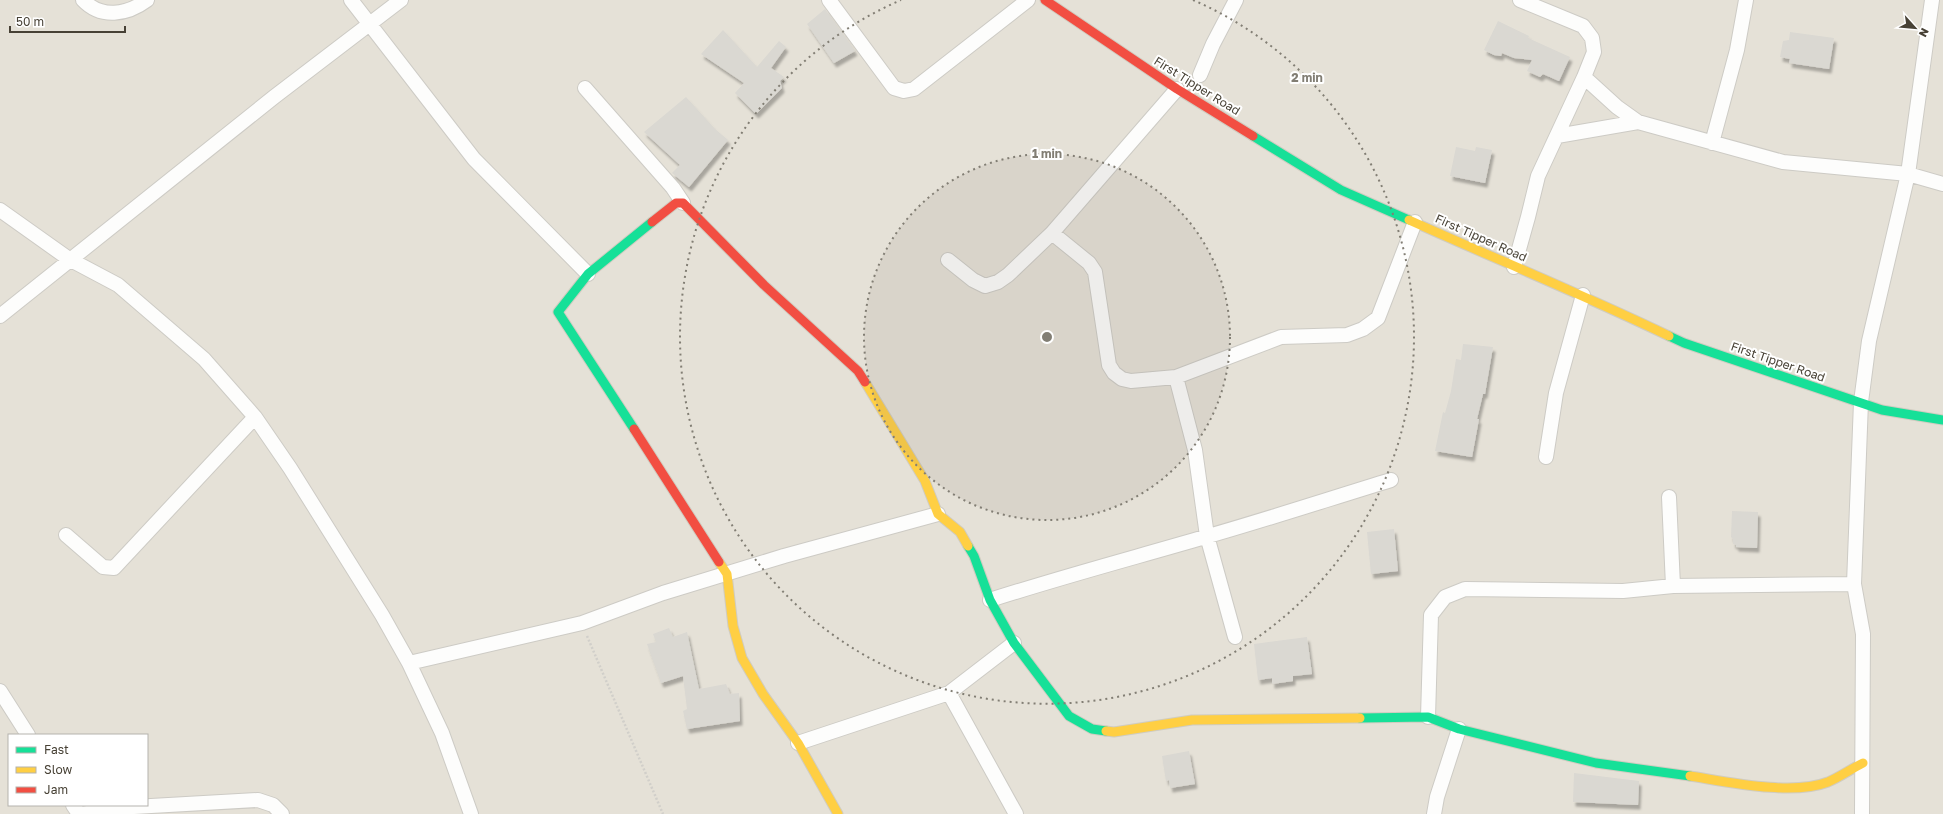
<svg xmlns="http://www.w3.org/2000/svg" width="1943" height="814" font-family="'Golos Text',sans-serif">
<defs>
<filter id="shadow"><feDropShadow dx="2.5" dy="4.5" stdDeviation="1" flood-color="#0004"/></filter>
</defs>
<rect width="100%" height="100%" fill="#f0efea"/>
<path fill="#e5e1d7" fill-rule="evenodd" d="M0,0H1943V814H0ZM9,735H147V805H9Z"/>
<path fill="#dad8d2" filter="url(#shadow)" d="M825,9L855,51L834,63L807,24Z
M1498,21L1529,36L1528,38L1570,57L1559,81L1543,74L1540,77L1527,71L1532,60L1514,58L1502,53L1501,56L1494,55L1484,50Z
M723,30L757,67L779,41L786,47L771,68L784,77L780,81L782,88L756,114L735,93L744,83L701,54Z
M1790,32L1834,38L1829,69L1789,63L1790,59L1780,57L1783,41L1789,40Z
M686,97L715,129L728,140L689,187L672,173L680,165L644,132Z
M1456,147L1475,151L1476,147L1492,150L1485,183L1450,176Z
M1463,344L1493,347L1485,394H1483L1477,419H1479L1472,457L1435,451L1443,412L1445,413L1451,391L1456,359L1461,360Z
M1732,511L1758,512L1757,548L1736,547V545L1733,544V539L1731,537Z
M1394,529L1398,571L1371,574L1367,532Z
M669,628L673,637L687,632L699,689L726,684L730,694L739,693L740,721L687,729L683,711L687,709L683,676L661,683L647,644L656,642L653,634Z
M1307,637L1312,674L1293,676V681L1272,684V678L1258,680L1254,644Z
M1189,751L1195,784L1170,788L1169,780L1166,781L1162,756Z
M1574,773L1639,781L1638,805L1573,802Z"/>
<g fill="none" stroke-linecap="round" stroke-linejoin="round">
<g stroke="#cdcbc5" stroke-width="16">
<path id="street" d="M83,0C101,19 127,15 147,0
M351,0L474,159L588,274
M829,0L894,88L904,91L914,89L1028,0
M1520,0L1583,26L1592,38L1594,52L1584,77L1617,107L1638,122L1783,162L1908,174L1943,184
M1200,75L1213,44L1236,0
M585,88L673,188L683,203
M1557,136L1638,122
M1712,143L1737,50L1746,0
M0,210L69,259L118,285L204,359L255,417L290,468L382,615L409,663L442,733L471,814
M1052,233L1089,263L1095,272L1109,365L1114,373L1122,379L1131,381L1176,377L1281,337L1347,335L1363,329L1378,318L1415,222
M948,260L973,280L985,286L998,282L1008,275L1052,233L1177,89
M1514,267L1528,217L1538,176L1584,77
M0,316L274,97L401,0
M1176,377L1195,450L1207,536L1235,637
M1546,457L1556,393L1583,295
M1669,497L1673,586
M66,535L103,567L114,568L255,417
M990,600C1061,577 1133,558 1205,537C1268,519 1329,499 1391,480
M409,663L582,623L663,593L784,556L938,514
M0,691L28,735
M949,693L1016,814
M1428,717L1431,615L1445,597L1465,589L1623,591L1673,586L1854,584
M798,743L949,693L1014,643
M73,805L79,814
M82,814L116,808L258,800L273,805L282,814
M1434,814L1437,797L1459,729
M1862,814L1863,634L1854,584L1861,402L1869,341L1908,174L1932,0"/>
</g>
<g stroke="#d0ccc0" stroke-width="11">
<path id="fast" d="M1253,136L1341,190L1409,220
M1669,336L1684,343L1882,410L1943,420
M634,429L558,312L588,274L652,222
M968,546L974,556L990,600L1014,643L1069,716L1092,729L1106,731
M1360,718L1428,717L1459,729L1596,763L1690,776"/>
</g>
<g stroke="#d0ccc0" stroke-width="11">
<path id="slow" d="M1409,220C1496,259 1584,295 1669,336
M865,382L925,481L938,514L960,532L968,546
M719,562L727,574L733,626L742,658L763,694L798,743L838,814
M1106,731L1114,732L1192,720L1360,718
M1690,776C1728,782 1792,796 1828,782C1840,777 1851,769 1863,763"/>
</g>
<g stroke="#d0ccc0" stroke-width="11">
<path id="jam" d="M1045,0L1177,89L1253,136
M652,222L676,203H683L764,285L858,371L865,382
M634,429L719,562"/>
</g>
<path stroke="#d1cfca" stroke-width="2.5" stroke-dasharray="2 2" stroke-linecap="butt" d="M587,636L663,814"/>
<use href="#street" stroke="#fdfdfc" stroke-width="14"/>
<use href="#fast" stroke="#16e098" stroke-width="9"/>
<use href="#slow" stroke="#ffcf43" stroke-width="9"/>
<use href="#jam" stroke="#f24e42" stroke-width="9"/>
</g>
<circle cx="1047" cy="337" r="183" fill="#827e74" fill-opacity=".12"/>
<g fill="none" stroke="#827e74" stroke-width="2" stroke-dasharray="2 4">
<circle cx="1047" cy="337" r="183"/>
<path d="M1193 0A367 367 0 1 1 901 0"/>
</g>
<g text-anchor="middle" stroke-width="4" stroke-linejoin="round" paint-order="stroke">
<g font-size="12" fill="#474135" stroke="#fff">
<text transform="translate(1197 86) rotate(32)" y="4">First Tipper Road</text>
<text transform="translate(1481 238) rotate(24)" y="4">First Tipper Road</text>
<text transform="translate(1778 362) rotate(19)" y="4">First Tipper Road</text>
</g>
</g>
<circle cx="1047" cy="337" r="6" fill="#827e74" stroke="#fff" stroke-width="2"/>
<g font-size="12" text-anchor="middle" font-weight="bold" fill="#827e74" stroke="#fff" stroke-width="4" stroke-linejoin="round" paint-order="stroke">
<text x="1307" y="82">2 min</text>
<text x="1047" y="158">1 min</text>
</g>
<rect x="8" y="734" width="140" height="72" fill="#ffffff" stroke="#b5b3ae"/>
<rect x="16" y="747" width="20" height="6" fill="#16e098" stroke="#b5b3ae"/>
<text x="44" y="754" font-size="12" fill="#474135">Fast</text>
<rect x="16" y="767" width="20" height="6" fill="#ffcf43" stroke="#b5b3ae"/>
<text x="44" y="774" font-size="12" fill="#474135">Slow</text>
<rect x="16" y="787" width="20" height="6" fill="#f24e42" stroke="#b5b3ae"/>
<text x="44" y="794" font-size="12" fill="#474135">Jam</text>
<g transform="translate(1915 28) rotate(117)" stroke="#ffffff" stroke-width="3" paint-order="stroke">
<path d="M0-3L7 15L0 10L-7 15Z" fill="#474135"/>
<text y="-6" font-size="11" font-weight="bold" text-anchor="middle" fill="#474135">N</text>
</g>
<path d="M10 26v6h115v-6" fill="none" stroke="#474135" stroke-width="2"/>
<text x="16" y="26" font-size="12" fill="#474135" stroke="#ffffff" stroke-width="3" paint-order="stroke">50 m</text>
</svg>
